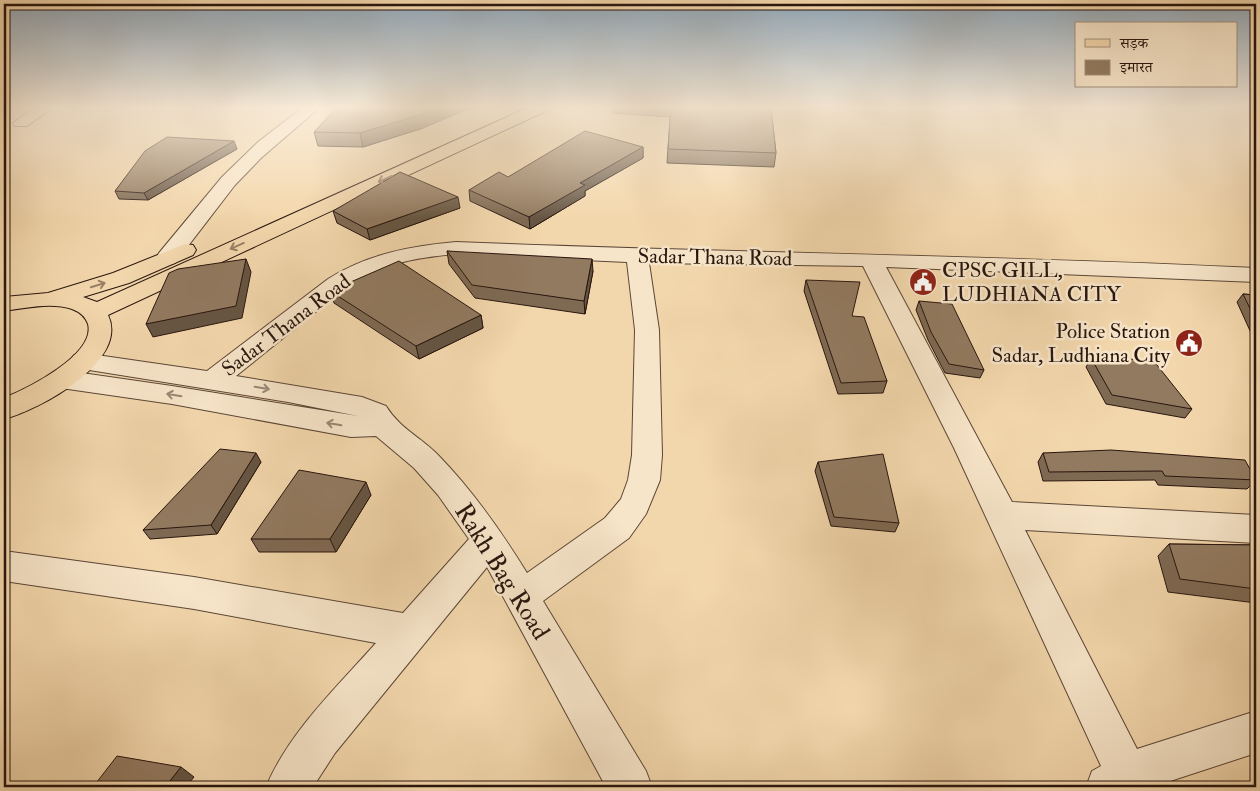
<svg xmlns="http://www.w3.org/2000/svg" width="1260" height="791" font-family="'IM FELL Double Pica','Noto Serif Devanagari',serif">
<rect width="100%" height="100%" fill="#f3d7ac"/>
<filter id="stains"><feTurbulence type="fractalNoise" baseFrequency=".004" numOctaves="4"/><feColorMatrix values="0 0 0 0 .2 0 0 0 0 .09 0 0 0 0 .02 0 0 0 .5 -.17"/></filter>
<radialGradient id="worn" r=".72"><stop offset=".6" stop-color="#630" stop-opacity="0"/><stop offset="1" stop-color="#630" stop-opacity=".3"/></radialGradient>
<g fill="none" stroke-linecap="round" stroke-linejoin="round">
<g stroke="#5b4636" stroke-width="2">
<path id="minor" d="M34,108H52L27,126H15L13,123Z
M302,108H319L261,158L235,185L175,263L167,265L159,263L156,258L159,253L222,177L258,142Z
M456,242C723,253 990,255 1256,268V282L886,267L1012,502L1256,515V543L1025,530L1137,749L1256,711V753L1152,787H1086L1092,771L1101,766L954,448L863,266L649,263L659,330L662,455L660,480L646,514L629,538L543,601L646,771L652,787H606L487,567L335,753L313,787H266C289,732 337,687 376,643L194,609L4,581V551L194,577L403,613L469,539L438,495L414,468L376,436L351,437L172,404L61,388L52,385L48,379L52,373L61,370L172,386L358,416L288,402L83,369L74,367L70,361L74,355L83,353L207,371L328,279C368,254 410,246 456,242ZM456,254L627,262L635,330L632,455L628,480L621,499L605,518L527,573C501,531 473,491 439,456C421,437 400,429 386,406L362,397L236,376L344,289C382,264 411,258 456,254Z"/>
</g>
<g stroke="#28150e" stroke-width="2">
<path id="major" d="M527,108H548L546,111L108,315C130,361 39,410 4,419V398C26,389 96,355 88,324C85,316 80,312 72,309C51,302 25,308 4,311V297L48,293L113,273L185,244L193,245L196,250L193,255L129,283L83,297L97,302Z"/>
</g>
<use href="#minor" fill="#f7e5c9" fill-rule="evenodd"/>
<use href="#major" fill="#f3d7ac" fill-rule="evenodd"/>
</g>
<path fill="#7e6953" stroke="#28150e" d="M613,108H771L776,153L774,167L667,163L670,117L613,113Z
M423,128L363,147L318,146L314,132Z
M643,147V158L585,191V196L530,229L470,201L469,190Z
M237,149L148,200L119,199L115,191Z
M460,208L370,240L337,223L333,211Z
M447,251L593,271L585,314L475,298L449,264Z
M806,280L852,316L887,381L883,393L838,394L804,291Z
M330,291L481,315L483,328L419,359L334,303Z
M1243,294L1256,295V344L1237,302Z
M919,301L984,370L980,378L945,373L928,340L916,310Z
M1091,358L1192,409L1185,418L1106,404L1086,367Z
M1043,453L1256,480L1247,489L1158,485L1155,480L1043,481L1038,462Z
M261,462L217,534L150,539L143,530Z
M818,462L899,523L895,532L831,526L815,471Z
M371,495L336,552H259L251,539Z
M1169,544L1256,545V603L1168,592L1158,556Z"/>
<path fill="#665543" stroke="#28150e" d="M436,108H470L423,128L363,147L360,133Z
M234,141L237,149L148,200L144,193Z
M643,147V158L585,191V196L530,229L529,217L580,183Z
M458,197L460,208L370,240L367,229Z
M246,259L251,272L242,318L153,337L146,324Z
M592,259L593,271L585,314L584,301Z
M481,315L483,328L419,359L416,346Z
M256,453L261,462L217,534L211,525Z
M366,482L371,495L336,552L330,539Z
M181,767L194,777L186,787H165Z"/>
<path fill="#927a60" stroke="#28150e" d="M336,108H436L420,115L360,133L314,132Z
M671,108H771L776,153L668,149Z
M585,131L643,147L580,183L585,185L529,217L469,190L499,172L508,177Z
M167,137L234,141L144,193L115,191L145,151Z
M400,172L458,197L367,229L333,211Z
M447,251L592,259L584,301L472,285Z
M246,259L236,306L146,324L169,273L178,269Z
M399,261L481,315L416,346L330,291Z
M806,280L860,282L852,316L864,317L887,381L841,383Z
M1243,294L1256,295V321Z
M919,301L952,304L984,370L949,364L931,332Z
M1091,358L1153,360L1192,409L1112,395Z
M220,449L256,453L211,525L143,530Z
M1111,450L1245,460L1256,480L1165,476L1162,471L1049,472L1043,453Z
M883,454L899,523L834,517L818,462Z
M299,470L366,482L330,539H251Z
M1169,544L1256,545V589L1180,579Z
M117,756L181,767L165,787H93Z"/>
<defs><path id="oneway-shaft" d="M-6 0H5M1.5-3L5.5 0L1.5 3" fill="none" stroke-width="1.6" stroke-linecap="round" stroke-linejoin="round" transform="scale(1.25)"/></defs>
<g stroke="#988065">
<use href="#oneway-shaft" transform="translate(385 179) rotate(156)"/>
<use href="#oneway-shaft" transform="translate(237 246) rotate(156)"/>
<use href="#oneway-shaft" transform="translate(98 285) rotate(-17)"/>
</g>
<g stroke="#9a8775">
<use href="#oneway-shaft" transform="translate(262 388) rotate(10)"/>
<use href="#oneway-shaft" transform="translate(174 395) rotate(-171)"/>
<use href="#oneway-shaft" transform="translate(334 424) rotate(-170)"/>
</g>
<linearGradient id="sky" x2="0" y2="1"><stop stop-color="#91a8ba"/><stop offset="0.49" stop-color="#faedda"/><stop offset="1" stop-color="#faedda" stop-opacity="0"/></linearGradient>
<rect width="1260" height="219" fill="url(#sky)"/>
<defs>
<g id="civic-disc" transform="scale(1.4375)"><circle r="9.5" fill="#8f2418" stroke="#f7e5c9"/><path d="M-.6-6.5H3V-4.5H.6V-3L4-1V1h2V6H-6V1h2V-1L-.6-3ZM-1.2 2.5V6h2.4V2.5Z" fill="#fff"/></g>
</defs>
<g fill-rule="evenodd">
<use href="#civic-disc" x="923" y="282"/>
<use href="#civic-disc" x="1189" y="343"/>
</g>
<g text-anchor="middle" stroke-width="5" stroke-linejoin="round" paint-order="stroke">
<g font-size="21" fill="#28150e" stroke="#f7e5c9">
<text transform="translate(715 257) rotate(1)" y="7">Sadar Thana Road</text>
<text transform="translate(286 325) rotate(-37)" y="7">Sadar Thana Road</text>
</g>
<g font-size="21" fill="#28150e" stroke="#f7e5c9" text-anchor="start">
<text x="942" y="277">CPSC GILL,<tspan x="942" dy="24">LUDHIANA CITY</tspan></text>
<text x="1170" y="338" text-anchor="end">Police Station<tspan x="1170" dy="24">Sadar, Ludhiana City</tspan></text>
</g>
<g font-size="25" fill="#28150e" stroke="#f7e5c9">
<text transform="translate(503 571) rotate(58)" y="9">Rakh Bag Road</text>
</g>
</g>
<rect width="1260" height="791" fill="none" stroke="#f3d7ac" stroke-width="20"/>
<rect x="5" y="5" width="1250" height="781" fill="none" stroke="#28150e" stroke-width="2.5"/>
<rect x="10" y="10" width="1240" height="771" fill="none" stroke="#28150e"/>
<rect x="1075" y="22" width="162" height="65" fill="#f7e5c9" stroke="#a4927e"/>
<rect x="1085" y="39" width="25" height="8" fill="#f3d7ac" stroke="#a4927e"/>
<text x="1120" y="48" font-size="15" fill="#28150e">सड़क</text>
<rect x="1085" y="60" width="25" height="15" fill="#927a60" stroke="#a4927e"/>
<text x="1120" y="72" font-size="15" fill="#28150e">इमारत</text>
<rect width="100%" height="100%" filter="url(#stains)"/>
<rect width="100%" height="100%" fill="url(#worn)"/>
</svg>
